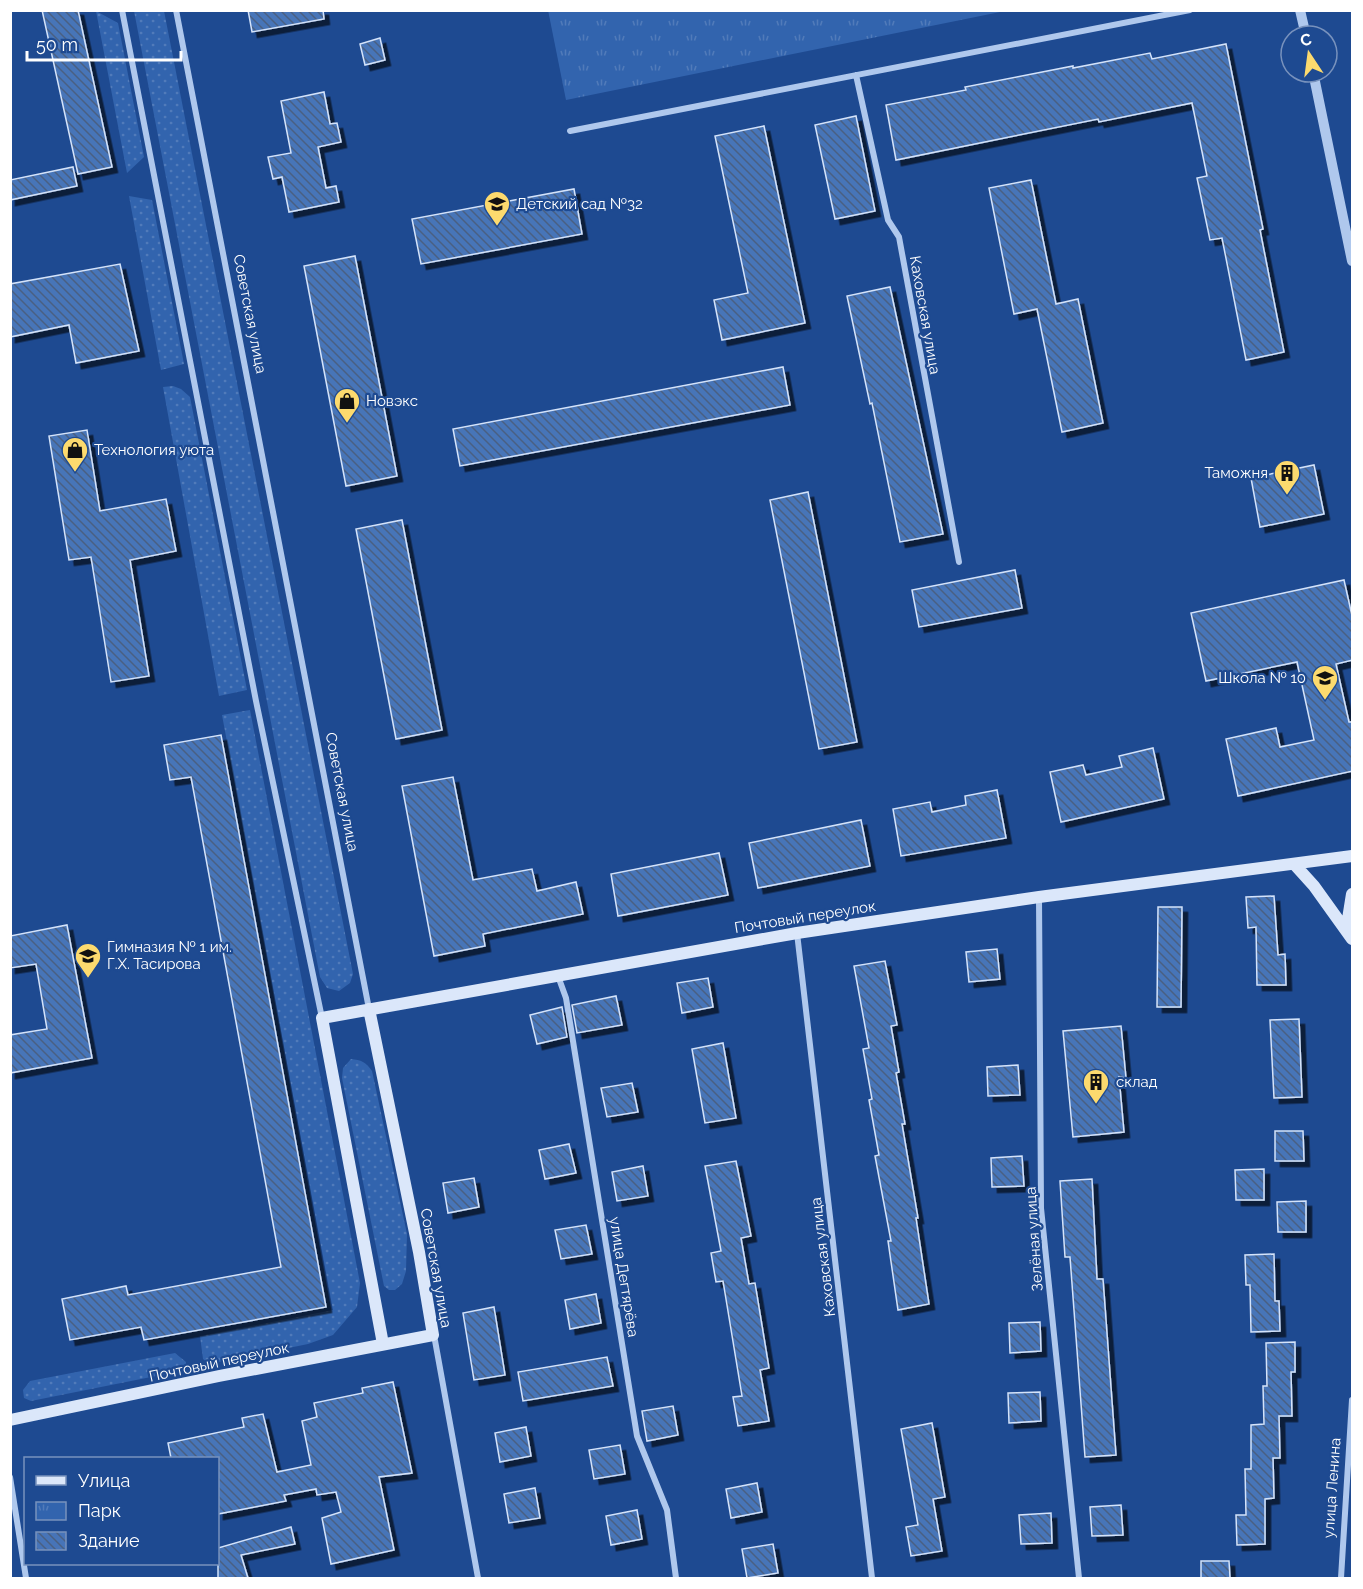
<svg xmlns="http://www.w3.org/2000/svg" width="1363" height="1589" font-family="Raleway,sans-serif">
<defs>
<pattern id="grass-dots" width="8" height="8" patternUnits="userSpaceOnUse" patternTransform="scale(1.5)"><rect width="8" height="8" fill="#3264ae"/><path d="M2 2h.1M6 6h.1" fill="none" stroke="#517bba" stroke-width="1.8" stroke-linecap="round"/></pattern>
<pattern id="park-tufts" width="24" height="20" patternUnits="userSpaceOnUse" patternTransform="scale(1.5)"><rect width="24" height="20" fill="#3264ae"/><path d="M3 7l-1-3M5 7V3M7 7l1-3M15 17l-1-3M17 17v-4M19 17l1-3" fill="none" stroke="#517bba"/></pattern>
<pattern id="building-back-hatch" width="6" height="6" patternUnits="userSpaceOnUse" patternTransform="scale(1.5)"><rect width="6" height="6" fill="#4774b8"/><path d="M-1 5l2 2M0 0l6 6M5-1l2 2" fill="none" stroke="#4a6082"/></pattern>
<filter id="shadow"><feDropShadow dx="5.5" dy="5.5" stdDeviation="0" flood-color="#0009"/></filter>
</defs>
<rect width="100%" height="100%" fill="#1e4a91"/>
<path fill="url(#grass-dots)" d="M96,11L118,23L144,157L127,173Z
M134,11H164L353,974L350,983L339,991L327,988L320,977Z
M129,196L152,200L184,364L161,370Z
M173,386L181,389L190,397L247,690L219,696L163,387Z
M250,710L360,1283L357,1307L333,1335L308,1344L209,1364L203,1359L200,1336L333,1310L222,715Z
M351,1059C361,1060 366,1062 372,1071L407,1234L406,1271L402,1284L395,1290H389L384,1286L342,1078L343,1068Z
M175,1353L186,1362V1370L31,1401L24,1398L23,1390L30,1381Z"/>
<path fill="url(#park-tufts)" d="M548,10H1005V11L566,100Z"/>
<path fill="url(#building-back-hatch)" stroke="#d4e3fa" stroke-width="1.5" filter="url(#shadow)" d="M42,10H78L112,167L78,174Z
M248,10H323L324,19L252,32Z
M380,38L385,60L365,65L360,44Z
M1226,44L1263,229L1260,230L1284,352L1246,360L1222,238L1210,240L1197,178L1207,176L1192,103L1099,122L1098,119L896,160L886,105L966,90L965,87L1073,66V68L1150,53L1152,59Z
M324,92L330,124L337,123L341,142L318,147L326,188L336,186L339,202L289,212L282,177L273,179L268,157L291,153L281,101Z
M856,116L875,211L835,219L815,125Z
M764,126L805,323L722,340L714,300L748,293L715,136Z
M73,167L77,186L10,200V180Z
M1031,180L1056,304L1078,299L1103,423L1062,432L1037,309L1014,314L989,188Z
M574,189L582,234L421,264L412,219Z
M355,256L397,476L346,486L304,266Z
M120,264L139,351L76,363L69,325L10,337V284Z
M890,287L943,534L900,542L872,403L870,404L847,296Z
M783,367L790,405L460,466L453,429Z
M87,430L100,511L166,499L176,551L130,560L149,676L111,682L91,557L69,560L49,436Z
M1314,465L1324,514L1260,527L1251,478Z
M808,492L857,742L819,749L770,500Z
M402,520L442,730L396,739L356,529Z
M1015,570L1022,608L919,627L912,590Z
M1344,580L1353,620V660L1336,664L1349,722H1353V771L1238,796L1226,739L1276,728L1280,747L1314,740L1297,662L1206,681L1191,613Z
M221,735L326,1307L144,1340L141,1327L70,1340L62,1299L126,1286L128,1295L281,1267L191,777L170,780L164,745Z
M1153,748L1164,799L1061,822L1050,772L1083,765L1086,775L1122,767L1119,756Z
M453,777L473,880L532,869L537,891L576,882L583,914L483,934L485,946L434,956L402,786Z
M997,790L1006,838L901,856L893,809L930,802L932,812L966,805L965,796Z
M861,820L870,866L758,888L749,843Z
M719,853L728,895L618,916L611,874Z
M1274,896L1278,955L1285,954L1286,985H1257L1256,927L1248,928L1246,897Z
M1158,907H1182L1181,1007H1157Z
M67,925L92,1058L10,1073V1035L47,1029L36,964L10,968V936Z
M997,949L1000,979L969,982L966,952Z
M885,961L897,1025L891,1026L899,1072L896,1073L905,1124H902L918,1218H916L929,1304L898,1310L888,1241H891L875,1156L879,1155L869,1100L872,1099L863,1049L869,1048L854,966Z
M708,978L713,1007L682,1013L677,983Z
M616,996L622,1025L577,1033L572,1005Z
M562,1007L567,1037L537,1044L530,1015Z
M1299,1019L1302,1097L1274,1098L1270,1020Z
M1121,1026L1126,1078L1119,1077L1124,1132L1073,1137L1063,1031Z
M723,1043L736,1118L705,1123L692,1049Z
M1018,1065L1020,1095L988,1096L987,1067Z
M632,1083L638,1112L607,1117L601,1088Z
M1275,1131H1303L1304,1161H1275Z
M569,1144L576,1173L545,1179L539,1150Z
M1022,1156L1024,1186L992,1187L991,1158Z
M736,1161L751,1236L741,1238L749,1284L755,1283L769,1368L760,1370L769,1421L738,1426L733,1397L742,1396L723,1281L716,1282L711,1253L721,1251L705,1166Z
M643,1166L648,1196L617,1201L612,1172Z
M1264,1169V1200H1236L1235,1170Z
M474,1178L479,1207L448,1213L443,1183Z
M1092,1179L1097,1279H1103L1116,1455L1085,1457L1070,1257H1065L1060,1181Z
M1306,1201V1232H1278L1277,1202Z
M586,1225L592,1254L561,1259L555,1230Z
M1274,1254L1275,1301H1279L1280,1331L1251,1332L1250,1285H1246L1245,1255Z
M596,1294L601,1323L570,1329L565,1300Z
M494,1307L505,1375L474,1380L463,1313Z
M1040,1322L1041,1351L1010,1353L1009,1323Z
M1295,1342V1372H1291L1292,1416H1279L1280,1458H1273L1274,1498L1265,1499V1544L1237,1545L1236,1515H1246L1245,1469H1251V1425L1264,1424L1263,1386H1267L1266,1343Z
M607,1357L613,1386L523,1401L518,1372Z
M393,1382L412,1473L379,1477L394,1550L331,1564L322,1518L341,1512L336,1492L317,1495L316,1489L284,1495L286,1501L218,1514V1458H171L168,1443L244,1427L242,1418L263,1414L277,1472L311,1465L302,1421L317,1417L314,1403L363,1393L362,1388Z
M1040,1392L1041,1421L1009,1423L1008,1393Z
M673,1406L678,1435L647,1441L642,1411Z
M932,1423L945,1497L933,1499L942,1551L911,1556L906,1527L918,1525L901,1429Z
M526,1427L531,1456L500,1462L495,1433Z
M620,1445L625,1474L594,1479L589,1450Z
M757,1483L762,1512L731,1518L726,1489Z
M535,1488L540,1518L509,1523L504,1494Z
M1121,1505L1123,1535L1092,1536L1090,1507Z
M637,1510L642,1539L611,1545L606,1516Z
M1051,1513L1052,1543L1021,1544L1019,1515Z
M291,1527L295,1544L241,1555L248,1578H218V1548Z
M773,1544L778,1573L747,1578L742,1549Z
M1201,1561H1229L1230,1578H1201Z"/>
<g fill="none" stroke-linecap="round" stroke-linejoin="round">
<path stroke="#afc8ed" stroke-width="6" d="M122,10L256,701L322,1018
M176,10L369,1009
M856,75L888,220L899,237L959,562
M570,131L1190,10
M1039,897L1041,1208L1079,1578
M797,933L872,1578
M558,976L566,998L637,1436L667,1510L676,1578
M434,1335L478,1578
M10,1477L26,1578
M1341,1578L1352,1400"/>
<path stroke="#afc8ed" stroke-width="10" d="M1300,10L1306,36
M1313,72L1352,261"/>
<path stroke="#dbe7fa" stroke-width="12" d="M1295,865L1314,886L1352,939
M1351,934L1348,919L1352,894
M383,1344L322,1018L797,933L1039,897L1352,856
M10,1420L219,1376L433,1335L419,1252L369,1009"/>
</g>
<defs>
<g id="school-pin" transform="scale(1.35)"><path d="M0 17L-7.5 6A9.5 9.5 0 1 1 7.5 6Z" fill="#fcda6e" stroke="#1e4a91"/><path d="M0-5L7-2L0 1L-7-2ZM-4 1L0 2.5L4 1V4Q0 6-4 4Z" fill="#111"/></g>
<g id="shop-pin" transform="scale(1.35)"><path d="M0 17L-7.5 6A9.5 9.5 0 1 1 7.5 6Z" fill="#fcda6e" stroke="#1e4a91"/><path d="M-5-2.5h2.3a2.7 3.5 0 0 1 5.4 0H5L5.5 6h-11ZM-1.5-2.5h3a1.5 2.3 0 0 0-3 0Z" fill="#111"/></g>
<g id="building-pin" transform="scale(1.35)"><path d="M0 17L-7.5 6A9.5 9.5 0 1 1 7.5 6Z" fill="#fcda6e" stroke="#1e4a91"/><path d="M-4-6H4V6H1V3H-1V6H-4ZM-2.5-4.3h1.7v1.8h-1.7ZM.8-4.3h1.7v1.8H.8ZM-2.5-1h1.7V.8h-1.7ZM.8-1h1.7V.8H.8Z" fill="#111"/></g>
</defs>
<g fill-rule="evenodd">
<use href="#school-pin" x="497" y="204"/>
<use href="#shop-pin" x="347" y="401"/>
<use href="#shop-pin" x="75" y="450"/>
<use href="#building-pin" x="1287" y="473"/>
<use href="#school-pin" x="1325" y="678"/>
<use href="#school-pin" x="88" y="956"/>
<use href="#building-pin" x="1096" y="1082"/>
</g>
<g text-anchor="middle" stroke-width="4.5" stroke-linejoin="round" paint-order="stroke">
<g font-size="15" fill="#fff" stroke="#1e4a91" text-anchor="start">
<text x="516" y="209">Детский сад №32</text>
<text x="366" y="406">Новэкс</text>
<text x="94" y="455">Технология уюта</text>
<text x="1268" y="478" text-anchor="end">Таможня</text>
<text x="1306" y="683" text-anchor="end">Школа № 10</text>
<text x="107" y="952">Гимназия № 1 им.<tspan x="107" dy="17">Г.Х. Тасирова</tspan></text>
<text x="1116" y="1087">склад</text>
</g>
<g font-size="15" fill="#fff" stroke="#1e4a91">
<text transform="translate(250 314) rotate(79)" y="5">Советская улица</text>
<text transform="translate(925 315) rotate(80)" y="5">Каховская улица</text>
<text transform="translate(342 792) rotate(79)" y="5">Советская улица</text>
<text transform="translate(805 917) rotate(-9)" y="5">Почтовый переулок</text>
<text transform="translate(1034 1239) rotate(-94)" y="5">Зелёная улица</text>
<text transform="translate(823 1257) rotate(-97)" y="5">Каховская улица</text>
<text transform="translate(436 1268) rotate(80)" y="5">Советская улица</text>
<text transform="translate(624 1277) rotate(81)" y="5">улица Дегтярёва</text>
<text transform="translate(219 1362) rotate(-12)" y="5">Почтовый переулок</text>
<text transform="translate(1332 1488) rotate(-86)" y="5">улица Ленина</text>
</g>
</g>
<rect width="1363" height="1589" fill="none" stroke="#ffffff" stroke-width="24"/>
<rect x="24" y="1457" width="195" height="108" fill="#1e4a91" stroke="#7892bd" stroke-width="1.5"/>
<rect x="36" y="1476" width="30" height="9" fill="#dbe7fa" stroke="#7892bd" stroke-width="1.5"/>
<text x="78" y="1487" font-size="18" fill="#ffffff">Улица</text>
<rect x="36" y="1502" width="30" height="18" fill="url(#park-tufts)" stroke="#7892bd" stroke-width="1.5"/>
<text x="78" y="1517" font-size="18" fill="#ffffff">Парк</text>
<rect x="36" y="1532" width="30" height="18" fill="url(#building-back-hatch)" stroke="#7892bd" stroke-width="1.5"/>
<text x="78" y="1547" font-size="18" fill="#ffffff">Здание</text>
<g transform="translate(1309 54) rotate(347)"><circle r="28" fill="#1e4a91" stroke="#7892bd" stroke-width="1.5"/>
<path d="M0-4.5L10 22L0 15L-10 22Z" fill="#fcda6e"/>
<text y="-9" font-size="16" font-weight="bold" text-anchor="middle" fill="#ffffff">С</text>
</g>
<path d="M27 51v9h154v-9" fill="none" stroke="#ffffff" stroke-width="3"/>
<text x="36" y="51" font-size="18" fill="#ffffff" stroke="#1e4a91" stroke-width="4.5" paint-order="stroke">50 m</text>
</svg>
